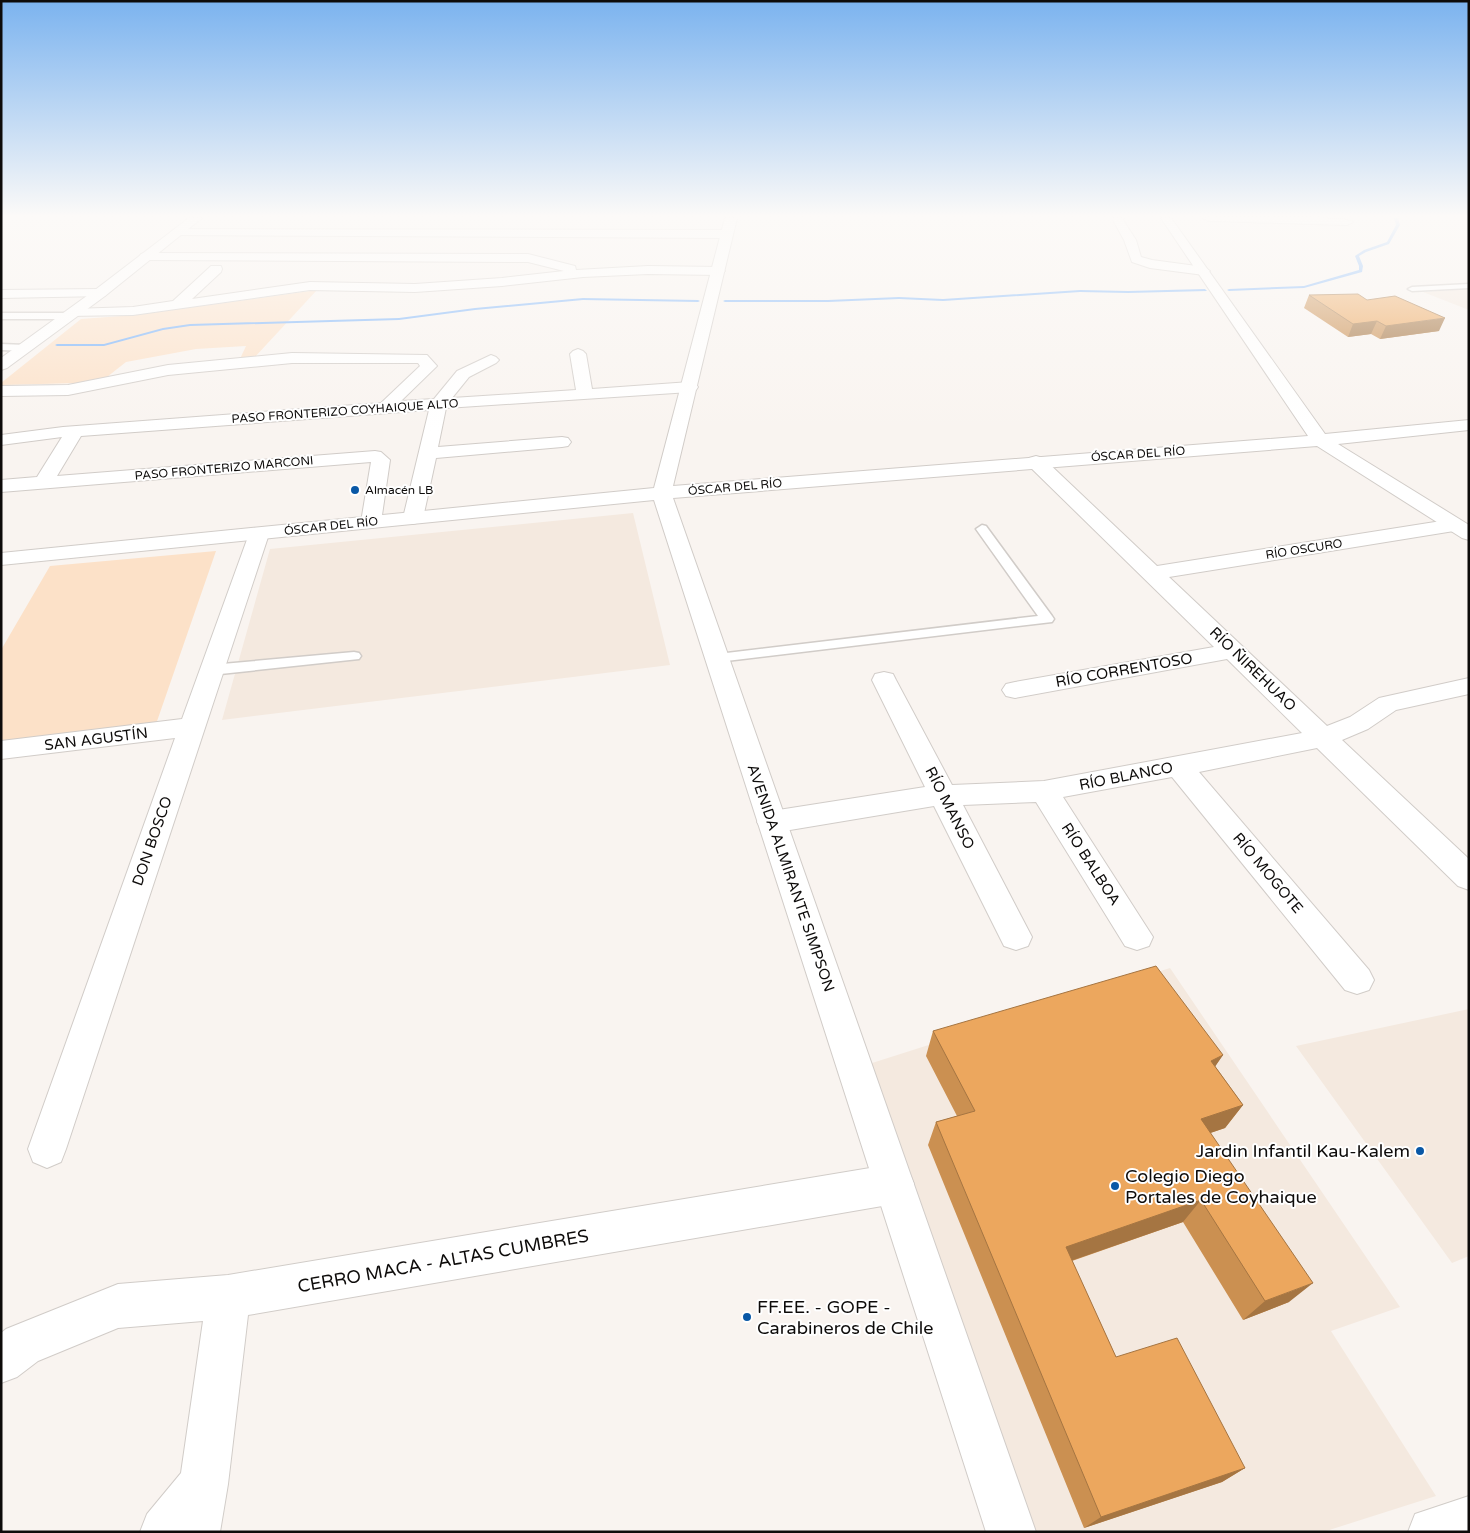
<svg xmlns="http://www.w3.org/2000/svg" width="1470" height="1533" font-family="'Varela Round',sans-serif">
<rect width="100%" height="100%" fill="#f9f4f0"/>
<path fill="#f4e9df" d="M1469,289V310L1423,292Z
M633,513L670,665L222,720L270,549Z
M1170,968L1400,1307L1331,1331L1436,1496L1323,1532H1034L869,1064Z
M1469,1009V1256L1452,1263L1296,1046Z"/>
<path fill="#fce1c8" d="M317,290L253,359L239,361L246,346L196,349L126,362L107,377L79,383L1,385V383L81,319L135,315Z
M216,551L155,727L1,741V650L50,566Z"/>
<g fill="none" stroke-linecap="round" stroke-linejoin="round">
<path fill="#78b2fa" fill-rule="evenodd" d="M1394,218H1398L1400,225L1389,244L1366,252L1359,256L1363,266L1362,272L1304,288L1229,291L1227,290L1229,289L1304,286L1359,270V266L1355,256L1364,250L1387,242L1396,225Z
M1205,289L1207,291L1128,293L1080,292L943,301L899,299L828,302H725L723,301L725,300H828L899,297L943,299L1080,290L1128,291Z
M583,298L698,300L700,301L698,302L583,300L475,310L399,320L190,326L163,330L104,346H57L55,345L57,344H104L163,328L190,324L399,318L475,308Z"/>
<g stroke="#d1ccc8" stroke-width="3">
<path id="lane" d="M1469,284V288L1412,291L1408,289L1412,287Z
M1,313H68L72,316L68,319H1Z
M1,344L26,345L30,348L26,351L1,350Z
M982,525L986,526L1052,616L1054,619L1052,622L718,662L713,661L711,658L713,655L718,654L1038,616L976,529Z
M354,652L359,653L361,656L359,659L211,675L206,673L204,670L206,667L211,665Z"/>
</g>
<g stroke="#d1ccc8" stroke-width="2">
<path id="street" d="M1112,218H1124L1123,220L1136,240L1141,257L1152,260L1204,267L1210,271L1204,275L1150,268L1132,262L1124,240Z
M1203,218C1221,217 1346,215 1353,222L1347,225L1209,221Z
M176,229L726,230L732,234L726,238L172,235L170,233L172,231Z
M145,253L528,254L575,266L576,270L648,266L719,267L725,271L719,275L648,274L583,277L502,286L415,292L310,290L133,315L67,316L65,313L72,309L133,307L173,301L211,266H221L222,269L221,272L192,299L310,282L415,284L502,278L564,271L528,262L141,260L139,257L141,254Z
M100,289L107,293L105,296L1,298V290Z
M578,349L583,351L586,354L592,389L690,382L696,384L698,387L696,390L690,392L446,408L438,447L562,437L568,438L571,442L568,446L562,447L436,458L423,518L420,522L413,524L406,522L403,518L429,410L81,436L57,476L375,451L381,452L390,460L381,522L378,526L371,528L364,526L361,522L371,462L1,492V480L37,477L62,437L1,445V435L63,427L381,403L420,366L418,363H292L168,375L68,395L1,396V386L68,385L168,365L292,353L427,355L437,366L401,401L434,399L457,371L491,355L496,357L499,360L496,363L469,377L452,398L576,390L570,354L573,351Z
M1036,456L1043,458L1157,566L1454,519L1461,521L1464,525L1461,529L1454,531L1169,577L1327,726L1350,717L1379,698L1469,678V694L1396,710L1368,729L1342,740L1469,859V890L1458,886L1317,748L1199,772L1369,970L1374,980L1369,990L1357,994L1345,990L1172,777L1063,797L1153,937L1149,946L1137,950L1125,946L1036,802L963,805L1032,937L1028,946L1016,950L1004,946L934,806L772,833L762,830L757,822L762,814L772,811L925,787L872,680L875,674L884,672L893,674L896,680L952,785L1044,781L1302,733L1227,659L1015,698L1006,696L1002,690L1006,684L1015,682L1214,647L1029,466L1027,462L1029,458Z
M259,528L266,530L269,534L66,1149L61,1162L47,1168L33,1162L28,1149L175,738L1,759V741L182,719L249,534L252,530Z
M894,1164L908,1170L914,1184L908,1198L894,1204L248,1315L228,1484L220,1532H140L147,1514L181,1473L203,1321L118,1328L38,1361L17,1377L1,1383V1333L6,1329L118,1284L228,1275Z
M1469,1496V1532H1408L1415,1514Z"/>
</g>
<g stroke="#d1ccc8" stroke-width="2">
<path id="secondary" d="M189,218H202L105,296L7,368L1,370V358L95,290Z
M725,218H737L673,486L1308,436L1161,218H1171L1325,434L1469,420V430L1338,444L1469,525V540L1462,538L1317,446L673,498L1036,1532H986L654,500L1,565V553L654,488Z"/>
</g>
<use href="#lane" fill="#fff" fill-rule="evenodd"/>
<use href="#street" fill="#fff" fill-rule="evenodd"/>
<use href="#secondary" fill="#fff" fill-rule="evenodd"/>
</g>
<path fill="#cb9051" d="M1309,295L1367,300L1439,331L1380,339L1371,334L1348,337L1304,308Z
M933,1031L1223,1055L1215,1066L1243,1105L1225,1128L1210,1133L1289,1302L1243,1320L1183,1222L1072,1261L1116,1357L1245,1468L1222,1482L1084,1528L928,1145L936,1122L957,1116L926,1056Z"/>
<path fill="#a57542" d="M1445,318L1439,331L1380,339L1386,326Z
M1377,321L1371,334L1348,337L1353,324Z
M1223,1055L1206,1080L1211,1061Z
M1243,1105L1225,1128L1184,1142L1201,1119Z
M1201,1200L1183,1222L1053,1267L1066,1247Z
M1313,1283L1289,1302L1243,1320L1265,1301Z
M1245,1468L1222,1482L1084,1528L1101,1517Z"/>
<path fill="#eca75e" stroke="#a57542" d="M1358,294L1367,300L1395,296L1445,318L1386,326L1377,321L1353,324L1309,295Z
M1156,966L1223,1055L1211,1061L1243,1105L1201,1119L1313,1283L1265,1301L1201,1200L1066,1247L1116,1357L1177,1338L1245,1468L1101,1517L936,1122L975,1111L933,1031Z"/>
<linearGradient id="sky" x2="0" y2="1"><stop stop-color="#7bb3ef"/><stop offset="0.5" stop-color="#fcfaf8"/><stop offset="1" stop-color="#fcfaf8" stop-opacity="0"/></linearGradient>
<rect width="1470" height="432" fill="url(#sky)"/>
<g fill="#0958a6" stroke="#fff" stroke-width="2">
<circle cx="355" cy="490" r="5"/>
<circle cx="1420" cy="1151" r="5"/>
<circle cx="1115" cy="1186" r="5"/>
<circle cx="747" cy="1317" r="5"/>
</g>
<g text-anchor="middle" stroke-width="4" stroke-linejoin="round" paint-order="stroke">
<g font-size="12" fill="#0d0b0a" stroke="#fff">
<text transform="translate(345 411) rotate(-4)" y="4">PASO FRONTERIZO COYHAIQUE ALTO</text>
<text transform="translate(1138 454) rotate(-4)" y="4">ÓSCAR DEL RÍO</text>
<text transform="translate(224 468) rotate(-5)" y="4">PASO FRONTERIZO MARCONI</text>
<text transform="translate(735 487) rotate(-5)" y="4">ÓSCAR DEL RÍO</text>
<text transform="translate(331 526) rotate(-6)" y="4">ÓSCAR DEL RÍO</text>
<text transform="translate(1304 549) rotate(-9)" y="4">RÍO OSCURO</text>
</g>
<g font-size="12" fill="#0d0b0a" stroke="#fff" text-anchor="start">
<text x="365" y="494">Almacén LB</text>
</g>
<g font-size="15" fill="#0d0b0a" stroke="#fff">
<text transform="translate(1253 669) rotate(44)" y="5">RÍO ÑIREHUAO</text>
<text transform="translate(1124 670) rotate(-10)" y="5">RÍO CORRENTOSO</text>
<text transform="translate(96 739) rotate(-7)" y="5">SAN AGUSTÍN</text>
<text transform="translate(1126 776) rotate(-11)" y="5">RÍO BLANCO</text>
<text transform="translate(950 808) rotate(63)" y="5">RÍO MANSO</text>
<text transform="translate(152 841) rotate(-71)" y="5">DON BOSCO</text>
<text transform="translate(1091 864) rotate(57)" y="5">RÍO BALBOA</text>
<text transform="translate(1268 873) rotate(50)" y="5">RÍO MOGOTE</text>
<text transform="translate(791 878) rotate(71)" y="5">AVENIDA ALMIRANTE SIMPSON</text>
</g>
<g font-size="18" fill="#0d0b0a" stroke="#fff" text-anchor="start">
<text x="1410" y="1157" text-anchor="end">Jardin Infantil Kau-Kalem</text>
<text x="1125" y="1182">Colegio Diego<tspan x="1125" dy="21">Portales de Coyhaique</tspan></text>
<text x="757" y="1313">FF.EE. - GOPE -<tspan x="757" dy="21">Carabineros de Chile</tspan></text>
</g>
<g font-size="18" fill="#0d0b0a" stroke="#fff">
<text transform="translate(443 1261) rotate(-10)" y="6">CERRO MACA - ALTAS CUMBRES</text>
</g>
</g>
<rect width="1470" height="1533" fill="none" stroke="#0d0b0a" stroke-width="5"/>
</svg>
